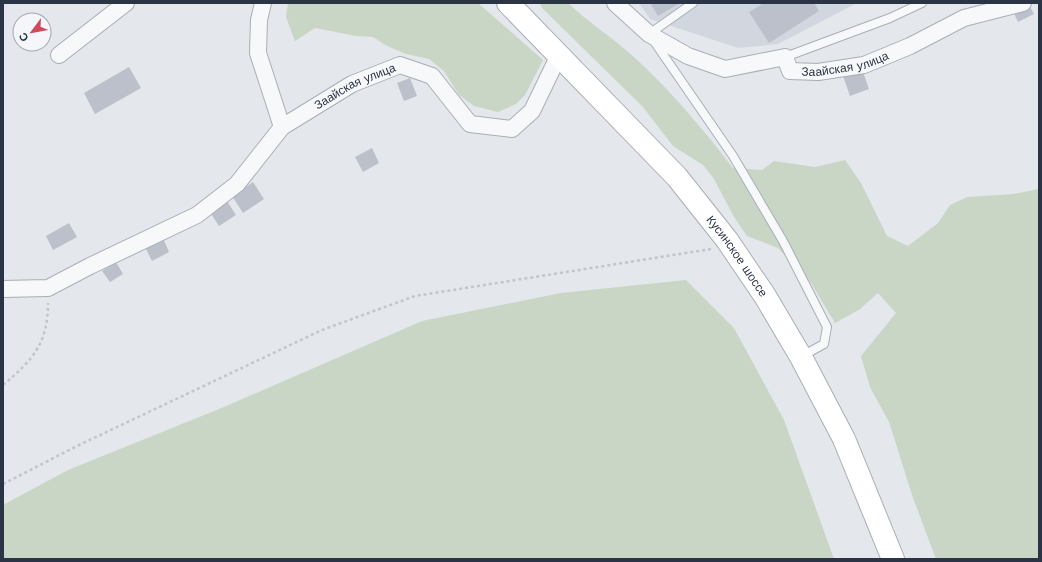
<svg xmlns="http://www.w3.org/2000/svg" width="1042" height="562" font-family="'Work Sans',sans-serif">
<rect width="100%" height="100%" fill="#e4e7ec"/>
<path fill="#d2d6de" d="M639,3H857L778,44L738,48L650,19Z"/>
<path fill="#c9d6c5" d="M288,3H478L543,60L525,95L516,104L498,112L474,106L459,95L444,71L429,59L406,54L387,46L373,37L356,36L315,28L295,41L286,17Z
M540,3H568C589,23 613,38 634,57C670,90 703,129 733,168L762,170L774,161L815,167L845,160L861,183L887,236L908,246L938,223L950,205L967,197L1013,194L1039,189V557L1037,559H936L913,498L889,422L870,387L861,356L896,313L878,293L860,309L835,323L811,283L778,248L747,236L734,217L714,179L703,165L673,146L643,107L542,8Z
M686,280L734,328L784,420L834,559H3V505L68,470L224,407L422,321L561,293Z"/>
<path fill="#bbc0ca" d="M650,3H680L658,16Z
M764,3H814L819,11L769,43L749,12Z
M1028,3L1034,14L1018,22L1013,11Z
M129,67L141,88L95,114L84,93Z
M862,69L869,89L850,96L843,76Z
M410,78L417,96L404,101L397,83Z
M372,148L379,163L363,172L355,157Z
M253,182L264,199L243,213L232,196Z
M227,201L236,215L219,226L210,212Z
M69,223L77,237L53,250L46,236Z
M162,236L169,252L152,261L144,245Z
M116,262L123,274L110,282L102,271Z"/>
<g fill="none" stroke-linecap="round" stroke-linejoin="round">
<g stroke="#a9aeb7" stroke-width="10">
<path id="lane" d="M693,3L649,34L733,156L783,241L827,327L824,344L802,356
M785,57L890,18L922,3"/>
</g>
<g stroke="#a9aeb7" stroke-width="18">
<g id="street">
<path d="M263,3L259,20L258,53L282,127"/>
<path id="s1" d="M615,3L649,34L688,56L725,69L785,57L790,71L818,72L864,65L910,46L964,18L1023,3"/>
<path d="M59,55L126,3"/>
<path id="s2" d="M3,289L48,288L90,266L197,215L237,184L282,127L352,84L400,65L432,76L470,124L512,129L532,111L559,55"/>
</g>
</g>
<g stroke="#a9aeb7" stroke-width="24">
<g id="secondary">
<path id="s3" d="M508,3L677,177L727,240L765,296L801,357L844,439L893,559"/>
</g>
</g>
<path stroke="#c2c5cb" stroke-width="2.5" stroke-dasharray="3 3" stroke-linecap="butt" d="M3,385C33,360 48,343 48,303
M3,484L79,445L322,330L415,296L711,249"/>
<use href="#lane" stroke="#f7f8fa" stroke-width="8"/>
<use href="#street" stroke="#f7f8fa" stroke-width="16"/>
<use href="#secondary" stroke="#fff" stroke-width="22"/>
</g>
<g text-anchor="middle" stroke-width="4" stroke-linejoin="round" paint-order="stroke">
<g font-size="12" fill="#2b3445" stroke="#f4f6f9">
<text dy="4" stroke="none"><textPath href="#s1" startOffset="262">Заайская улица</textPath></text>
<text dy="4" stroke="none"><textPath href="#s2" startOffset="418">Заайская улица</textPath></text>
<text dy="4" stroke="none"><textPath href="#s3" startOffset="342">Кусинское шоссе</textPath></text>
</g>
</g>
<rect width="1042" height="562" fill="none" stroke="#2b3445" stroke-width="8"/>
<g transform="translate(32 32) rotate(238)"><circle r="19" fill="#f4f6f9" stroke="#a4a8b1"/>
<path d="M0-3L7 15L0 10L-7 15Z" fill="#d1495b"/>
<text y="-6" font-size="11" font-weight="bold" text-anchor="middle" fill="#2b3445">С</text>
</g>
</svg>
